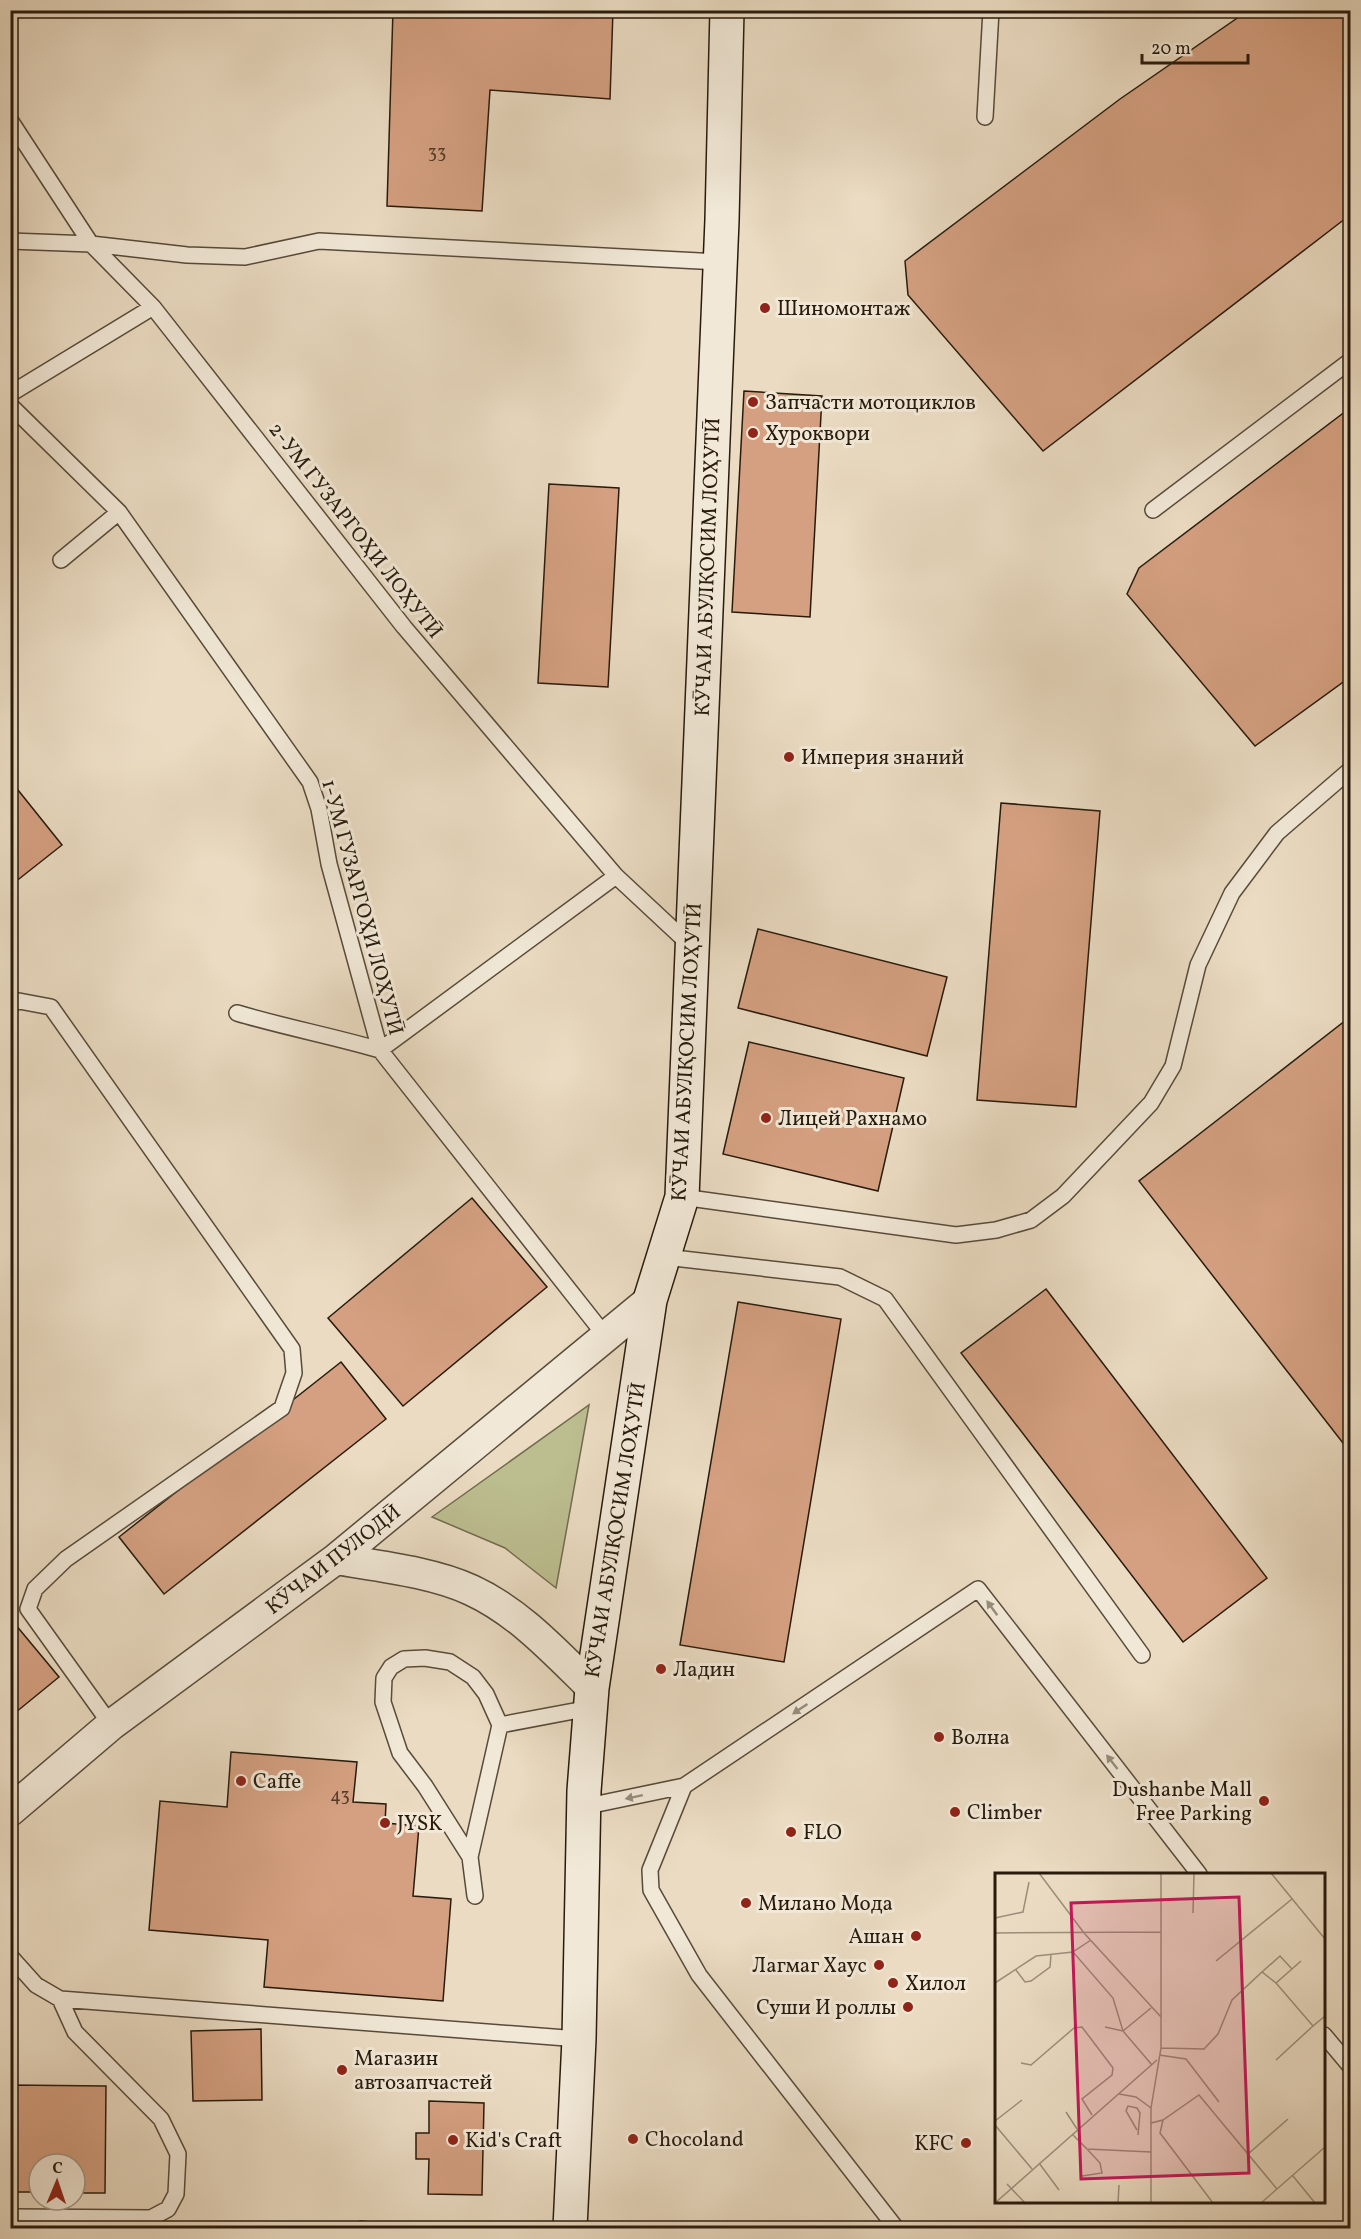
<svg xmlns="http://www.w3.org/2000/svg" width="1361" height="2239" font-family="Vollkorn,serif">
<rect width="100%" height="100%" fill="#eadbc2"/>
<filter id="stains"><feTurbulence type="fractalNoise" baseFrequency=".00333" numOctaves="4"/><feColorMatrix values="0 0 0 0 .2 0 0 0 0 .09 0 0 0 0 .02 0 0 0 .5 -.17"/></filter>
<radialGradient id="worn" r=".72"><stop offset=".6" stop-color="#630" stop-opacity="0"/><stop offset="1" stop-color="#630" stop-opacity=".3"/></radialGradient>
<path fill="#bcbe90" stroke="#726c4e" stroke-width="1.5" d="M589,1405L556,1588L505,1548L432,1517Z"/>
<path fill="#d4a081" stroke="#281b0d" stroke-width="1.5" d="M393,10H613L610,99L490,90L482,211L387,206Z
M1249,10H1350V215L1043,451L908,295L905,261L1120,99Z
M744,391L822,396L810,617L732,612Z
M1350,408V677L1255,746L1127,594L1139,568Z
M549,484L619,488L608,687L538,683Z
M10,780L62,845L10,886Z
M1001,803L1100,811L1076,1107L977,1100Z
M758,929L947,977L927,1056L738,1008Z
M1350,1017V1452L1139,1181Z
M749,1042L904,1078L878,1191L723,1154Z
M472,1198L547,1287L403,1406L328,1318Z
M1046,1289L1267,1578L1183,1642L961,1353Z
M738,1302L841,1319L784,1662L680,1645Z
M341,1362L386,1419L164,1594L119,1537Z
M10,1618L59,1677L10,1717Z
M231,1752L357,1762L353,1802L386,1804L385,1823L419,1826L413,1896L451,1899L443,2001L264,1987L268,1940L149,1930L160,1801L227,1807Z
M261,2029L262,2100L193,2101L191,2031Z
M10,2085L106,2086L105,2193H75V2164H39V2192H10Z
M429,2101L484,2103L482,2195L428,2194L429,2159H416V2133H429Z
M360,2221L444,2228H359Z"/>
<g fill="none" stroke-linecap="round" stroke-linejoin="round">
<g stroke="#584b3a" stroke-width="18">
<path id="lane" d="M985,117L991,10
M10,120L91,244L153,307L404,627L616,876L690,945
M10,241L91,244L187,255L245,257L319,241L719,262
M10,394L153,307
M10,405L119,512L310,782L319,809L329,864L380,1050L607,1338
M1153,510L1350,361
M61,560L119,512
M10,1004L19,1001L51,1007L292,1349L294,1373L282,1408L66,1559L35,1589L28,1609L111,1725
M237,1013C284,1027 332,1036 380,1050L616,876
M682,1197L956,1235L996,1230L1031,1220L1063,1196L1151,1103L1173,1066L1198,965L1232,893L1277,833L1350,770
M665,1257L840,1277L885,1299L1142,1655
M500,1725L590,1708
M684,1786L650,1870L651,1890L699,1975L896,2228
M583,1807L684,1786L978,1589L1199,1874
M470,1857L425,1786L400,1753L383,1702L384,1678L391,1667L404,1659L425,1658L450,1662L473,1677L486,1694L500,1725L470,1857L475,1896
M10,1956L36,1985L60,1999L579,2039
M1324,2035L1350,2066
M14,2217L151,2218L168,2209L176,2194L178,2154L161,2119L75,2032L60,1999"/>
</g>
<g stroke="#584b3a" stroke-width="33">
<path id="street" d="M336,1559C377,1566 433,1572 471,1590C519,1612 555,1652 592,1688
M10,1811L111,1725L336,1559L650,1300"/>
</g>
<g stroke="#281b0d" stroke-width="36">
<path id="secondary" d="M570,2228L579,2039L584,1791L592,1688L650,1300L682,1197L722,220L727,10"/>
</g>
<use href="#lane" stroke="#f1e8d7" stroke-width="15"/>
<use href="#street" stroke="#f1e8d7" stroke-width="30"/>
<use href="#secondary" stroke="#f1e8d7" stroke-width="33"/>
</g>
<defs><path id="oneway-solid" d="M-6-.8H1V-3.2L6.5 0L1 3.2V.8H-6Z" transform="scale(1.5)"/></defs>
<g fill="#978c7c">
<use href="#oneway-solid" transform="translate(992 1608) rotate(-126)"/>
<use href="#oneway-solid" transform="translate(800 1709) rotate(146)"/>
<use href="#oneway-solid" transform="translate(1112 1762) rotate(-128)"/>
<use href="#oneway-solid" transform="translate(634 1797) rotate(168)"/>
</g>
<g fill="#8f2418" stroke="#f1e8d7" stroke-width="2">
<circle cx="765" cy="308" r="6"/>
<circle cx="753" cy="402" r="6"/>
<circle cx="753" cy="433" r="6"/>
<circle cx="789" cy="757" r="6"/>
<circle cx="766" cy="1118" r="6"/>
<circle cx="661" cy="1669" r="6"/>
<circle cx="939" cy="1737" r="6"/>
<circle cx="241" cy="1781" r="6"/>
<circle cx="1264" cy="1801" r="6"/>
<circle cx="955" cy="1812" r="6"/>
<circle cx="385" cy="1823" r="6"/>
<circle cx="791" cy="1832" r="6"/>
<circle cx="746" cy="1903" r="6"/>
<circle cx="916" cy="1936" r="6"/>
<circle cx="879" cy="1965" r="6"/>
<circle cx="893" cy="1983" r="6"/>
<circle cx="908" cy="2007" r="6"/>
<circle cx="342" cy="2070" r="6"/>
<circle cx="633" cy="2139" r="6"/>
<circle cx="453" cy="2140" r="6"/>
<circle cx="966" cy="2143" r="6"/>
</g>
<g text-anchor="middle" stroke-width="6" stroke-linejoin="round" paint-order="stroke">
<g font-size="18" fill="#533c2a">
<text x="437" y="158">33</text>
<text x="340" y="1801">43</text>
</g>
<g font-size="21" fill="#281b0d" stroke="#f1e8d7" text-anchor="start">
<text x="777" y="315">Шиномонтаж</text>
<text x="765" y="409">Запчасти мотоциклов</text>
<text x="765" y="440">Хуроквори</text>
<text x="801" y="764">Империя знаний</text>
<text x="778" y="1125">Лицей Рахнамо</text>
<text x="673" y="1676">Ладин</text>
<text x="951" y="1744">Волна</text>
<text x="253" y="1788">Caffe</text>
<text x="1252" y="1796" text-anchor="end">Dushanbe Mall<tspan x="1252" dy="24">Free Parking</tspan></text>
<text x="967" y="1819">Climber</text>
<text x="397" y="1830">JYSK</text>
<text x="803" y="1839">FLO</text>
<text x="758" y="1910">Милано Мода</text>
<text x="904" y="1943" text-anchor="end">Ашан</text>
<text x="867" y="1972" text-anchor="end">Лагмаг Хаус</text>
<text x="905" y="1990">Хилол</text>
<text x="896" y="2014" text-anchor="end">Суши И роллы</text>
<text x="354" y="2065">Магазин<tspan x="354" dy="24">автозапчастей</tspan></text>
<text x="645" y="2146">Chocoland</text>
<text x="465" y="2147">Kid's Craft</text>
<text x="954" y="2150" text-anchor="end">KFC</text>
</g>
<g font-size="21" fill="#281b0d" stroke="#f1e8d7">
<text transform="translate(356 530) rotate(52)" y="7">2-УМ ГУЗАРГОҲИ ЛОҲУТӢ</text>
<text transform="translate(707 567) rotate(-88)" y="7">КӮЧАИ АБУЛҚОСИМ ЛОҲУТӢ</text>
<text transform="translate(363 907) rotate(75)" y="7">1-УМ ГУЗАРГОҲИ ЛОҲУТӢ</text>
<text transform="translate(686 1052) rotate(-87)" y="7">КӮЧАИ АБУЛҚОСИМ ЛОҲУТӢ</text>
<text transform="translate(615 1530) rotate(-81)" y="7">КӮЧАИ АБУЛҚОСИМ ЛОҲУТӢ</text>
<text transform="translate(333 1559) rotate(-38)" y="7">КӮЧАИ ПУЛОДӢ</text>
</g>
</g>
<g transform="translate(995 1873)">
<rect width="330" height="330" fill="#eadbc2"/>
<path fill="none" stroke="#9c8e7a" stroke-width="1.5" d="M44,0L89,60L166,144M276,0L330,66M198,40L199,0M0,45L28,39L34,9M0,60L166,59M96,67L78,79L118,125L128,158L157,192M221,88L297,26M21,97L30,109L36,108L55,94L56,82M267,99L285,83L297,96M0,110L41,83L78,79M281,110L318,153L330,143M110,154L128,158L156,135M166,175L209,176L223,161L237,127L267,99L281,110L306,88M164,182L191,186L224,229M281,187L318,153M26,190L36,192L79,155L87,154L118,195L117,202L87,226L97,242M124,221L141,224L156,235M71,239L82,256M168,247L165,260L218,330M0,248L27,227M156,250L168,247L204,222L282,316M0,252L37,296M142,257L131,238L133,233L142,235L145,240L143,262M77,261L92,276L156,279M253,281L293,246M44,290L64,317M87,303L107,300L105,290L92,276M298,303L320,330M12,311L30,330M0,330L162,187M123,330L124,312M156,330V235L166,175V0M266,330L330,274"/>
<path fill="#c2185b" fill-opacity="0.15" stroke="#c2185b" stroke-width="3" d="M244,24L254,300L86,306L76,30Z"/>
<rect width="330" height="330" fill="none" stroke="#281b0d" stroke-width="3"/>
</g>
<rect width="1361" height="2239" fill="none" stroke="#eadbc2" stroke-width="36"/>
<rect x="12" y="12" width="1337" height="2215" fill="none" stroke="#281b0d" stroke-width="3"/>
<rect x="18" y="18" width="1325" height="2203" fill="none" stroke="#281b0d" stroke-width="1.5"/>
<g transform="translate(57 2182) rotate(2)"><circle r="28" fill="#f1e8d7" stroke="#a19686" stroke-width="1.5"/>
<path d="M0-4.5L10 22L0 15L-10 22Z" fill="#8f2418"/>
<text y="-9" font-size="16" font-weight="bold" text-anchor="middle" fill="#281b0d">С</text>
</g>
<path d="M1142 54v9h106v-9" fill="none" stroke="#281b0d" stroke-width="3"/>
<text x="1151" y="54" font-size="18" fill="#281b0d" stroke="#f1e8d7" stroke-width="4.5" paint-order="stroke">20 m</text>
<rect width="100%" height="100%" filter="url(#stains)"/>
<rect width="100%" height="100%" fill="url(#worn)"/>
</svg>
